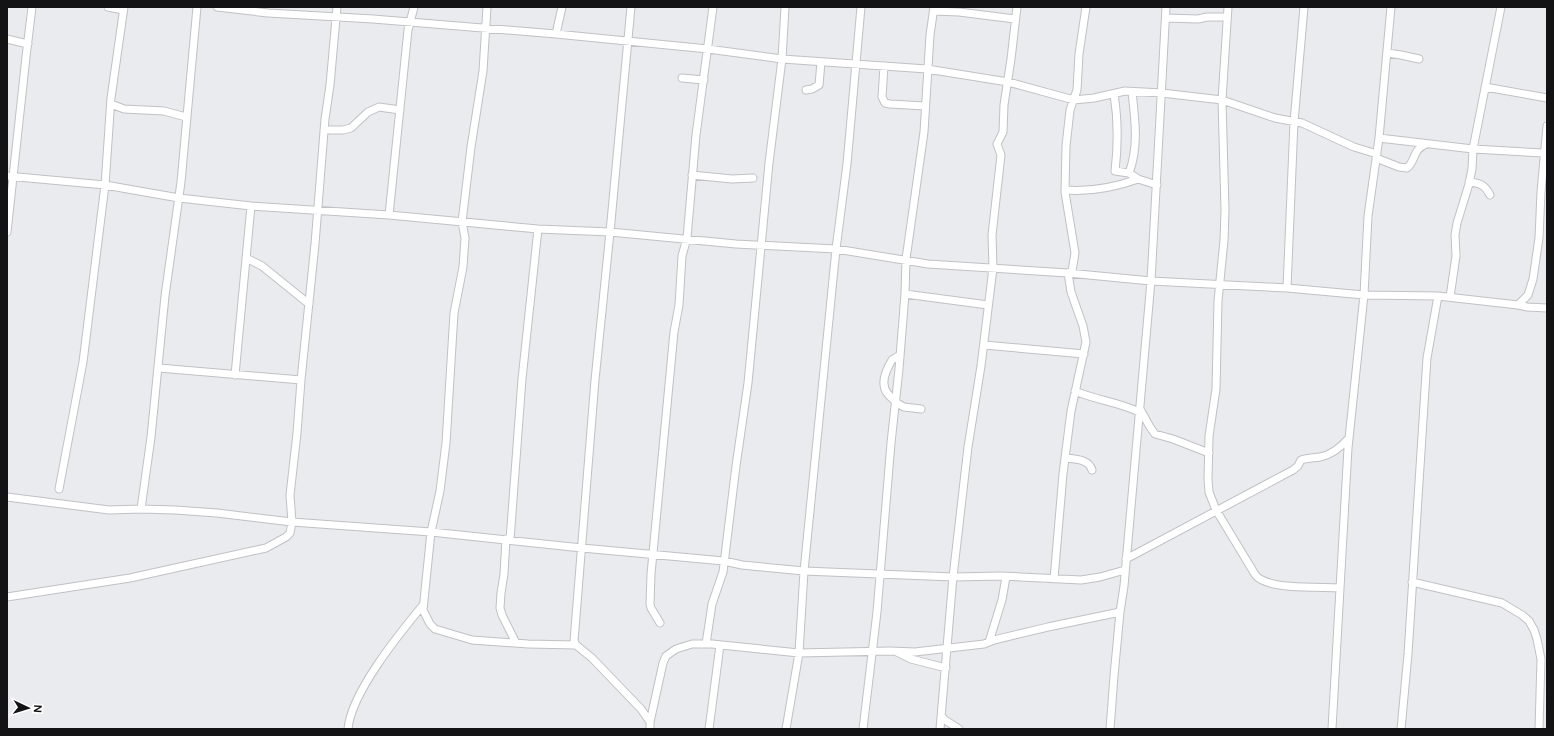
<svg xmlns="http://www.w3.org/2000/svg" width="1554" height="736" font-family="'DM Sans',sans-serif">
<rect width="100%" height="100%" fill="#eaebef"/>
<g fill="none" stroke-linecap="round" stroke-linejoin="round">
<g stroke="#c0c1c5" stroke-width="9">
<path id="minor" d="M108,7L123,10
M217,7L268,13L373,19L556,34L708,49L782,59L927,69L1008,82L1074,100L1094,98L1125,91L1162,93L1222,100L1275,118L1302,123L1354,147L1377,154
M487,7L483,71L471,147L462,222L465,238L463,267L454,313L446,443L440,491L431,532L423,610L430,624L435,629L472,640L528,644L576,645
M631,7L610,232L595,380L574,641L576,645L592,658L641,709L650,722V729
M1228,7L1222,100L1225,210L1224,240L1218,301L1216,389L1209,436L1208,479L1209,492L1216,510L1253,571C1255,575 1257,578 1262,580C1279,589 1319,587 1340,588
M934,11L959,12L1015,19
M1166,18L1198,19L1207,17H1227
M556,34L562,7
M7,39L28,44
M1387,53L1401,55L1419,59
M884,66L882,97L885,103L890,104L925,106
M682,78L704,80
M1485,87L1547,98
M806,90L812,89L819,85L821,62
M1114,94C1118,119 1118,146 1115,171L1129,173L1138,179L1157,185
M111,104L124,109L164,111L186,117
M324,130H343L351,128L368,112L379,107L400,110
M1379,138L1473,149L1543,153
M1376,158L1399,167L1407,168C1416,161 1412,150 1426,144
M1129,173C1139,147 1135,119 1132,92
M692,175L732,179L753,178
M7,176L105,185L179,198L251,206L389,215L538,229L610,232L736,244L836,249L928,264L1068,273L1151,281L1287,288L1364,295L1438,296L1518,305L1527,307L1547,308
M1469,182C1480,183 1485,185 1490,195
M1065,190C1091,192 1113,188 1138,179
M389,215L408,30L414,7
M7,232L26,57L32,7
M246,258L262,266L309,304
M1287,288L1294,122L1304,7
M905,294L988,305
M1450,297L1456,256L1455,235L1457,223L1469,184L1472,169L1473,149L1501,7
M1518,305L1528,295L1533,279L1539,238L1541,192L1547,126
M984,345L1084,354
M159,368L301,380
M235,375L251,206
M1075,391C1095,400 1119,402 1139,412
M896,401C878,390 883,375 892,360L900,355
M895,402L904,407L921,409
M1140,409L1150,427L1155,434L1173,439L1209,453
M1065,458C1074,459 1089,459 1092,470
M59,489L83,362L105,185L111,98L124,7
M7,497L109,510L141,509L175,510L217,513L292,522L431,532L582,548L724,561L742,565L804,571L953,577L1001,576L1081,580L1100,577L1125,570
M141,509L151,437L165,296L181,182L197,7
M506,539L504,574L501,593L500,608L502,615L516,643
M510,540L522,379L538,229
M1126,559L1293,470L1298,466L1301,460C1307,458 1314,458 1320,457C1332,455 1341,447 1349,438
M1054,579L1063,474L1071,411L1086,342L1083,326L1071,292L1068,273L1072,271L1075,253L1065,192L1066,146L1070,110L1077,90L1079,54L1086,7
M1412,582L1502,603L1522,615L1529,621L1534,630L1537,639L1541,659L1539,729
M7,597L130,578L266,548L286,537L290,533L292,522L290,495L297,433L301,380L315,244L325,119L330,85L337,7
M660,623L651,608L650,604L651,574L674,332L679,305L682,256L687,238L696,135L713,7
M989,642L1002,600L1006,577
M706,644L712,604L723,572L736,466L748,383L769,163L782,59L785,7
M897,652L911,659L946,668
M942,717L945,720L959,729
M650,722L663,663L666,656L676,649L692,644H712L799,653L890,651L915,652L984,644L994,640L1048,627L1120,612
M348,729C351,693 399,634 423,605
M709,729L720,645
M786,729L799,653L804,571L836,249L847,164L861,7
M863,729L877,612L891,443L899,369L905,294L906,259L924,132L930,35L934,7
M940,729L953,577L968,447L981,366L993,268L992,235L1001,155L997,144L1003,132L1004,105L1011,59L1017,7
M1110,729L1114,676L1120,612L1124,586L1151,281L1166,7
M1332,729L1348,448L1364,295L1368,216L1379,138L1391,7
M1401,729L1408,654L1427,358L1438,296"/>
</g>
<use href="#minor" stroke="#fff" stroke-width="7"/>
</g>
<rect width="1554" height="736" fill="none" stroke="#131315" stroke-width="16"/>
<g transform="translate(28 708) rotate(94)" stroke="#ffffff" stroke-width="3" paint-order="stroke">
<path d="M0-3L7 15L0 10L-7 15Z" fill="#131315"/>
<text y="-6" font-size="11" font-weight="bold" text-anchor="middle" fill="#131315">N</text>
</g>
</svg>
